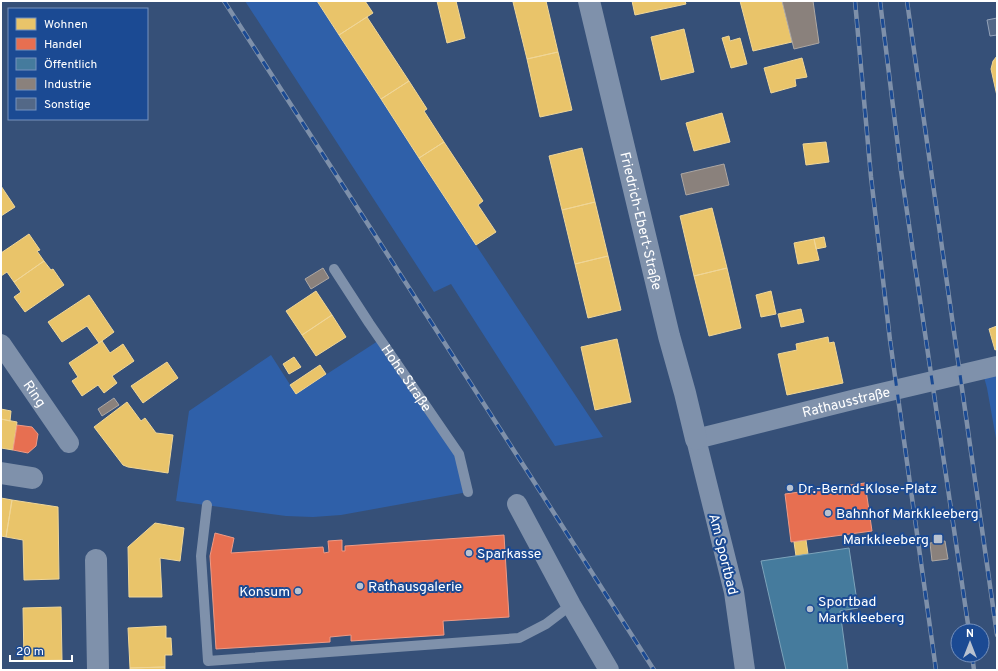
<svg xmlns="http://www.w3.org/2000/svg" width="998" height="671" font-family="Overpass,sans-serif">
<rect width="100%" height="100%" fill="#365078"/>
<path fill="#2f60a9" d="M245,1H317L476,245L603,437L555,446L451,284L434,292Z
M381,339L459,454L468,492L341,515L313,517L286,516L176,501L189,411L271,355L296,394Z
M997,366V444L987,388L982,370Z"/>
<path fill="#e9c46a" stroke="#f0d697" d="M317,1H365L373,13L339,35Z
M437,1H456L465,38L447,43Z
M519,1H546L558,52L527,59L513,2Z
M632,1H685L686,4L635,15Z
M740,1H782L792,42L753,51Z
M367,17L409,81L381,99L339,35Z
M684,29L694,72L661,80L651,37Z
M729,36L730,41L740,38L747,64L731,68L722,38Z
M558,52L572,110L540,117L527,59Z
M997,56V96L991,69L993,61Z
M802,58L807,77L795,79L796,86L771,93L764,68Z
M409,81L427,109L424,111L444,142L419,158L381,99Z
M722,113L730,142L694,151L686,123Z
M444,142L483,201L478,205L496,232L476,245L419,158Z
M826,142L829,162L806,165L803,144Z
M582,148L595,202L562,210L549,156Z
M1,186L15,207L1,216Z
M595,202L608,256L575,264L562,210Z
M712,208L727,268L694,276L680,216Z
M29,234L40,250L37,251L44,261L14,282L7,272L1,276V253Z
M824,237L826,247L816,249L814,239Z
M814,239L819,260L798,264L794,243Z
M608,256L621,310L588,318L575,264Z
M44,261L51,270L53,269L64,285L25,312L14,297L21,292L14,282Z
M727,268L741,328L709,336L694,276Z
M316,291L332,315L302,335L286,311Z
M771,291L776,314L761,317L756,295Z
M89,295L114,332L99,343L87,326L62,342L48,322Z
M801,309L804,322L781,327L778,314Z
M332,315L346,337L316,356L302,335Z
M997,326V349L995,350L989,329Z
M828,337L829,343L834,342L843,383L787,395L778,354L797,350L796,344Z
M617,339L631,402L595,410L581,347Z
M102,341L110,353L123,344L134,361L112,376L117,383L104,393L98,385L82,396L72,381L78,377L69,363Z
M294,357L301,367L289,374L283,364Z
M167,362L178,378L143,403L131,386Z
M320,365L326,374L296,394L290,385Z
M127,402L141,421L145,418L156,433L173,435L168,473L128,467L123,465L94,427Z
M1,409L11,411L10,421L1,419Z
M1,419L17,422L13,450L1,448Z
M1,498L12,500L6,537L1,536Z
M12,500L58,507L59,579L24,580L23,540L6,537Z
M155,523L184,528L180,561L160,558L162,597H129L128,547Z
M806,540L808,554L796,556L794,542Z
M61,607L62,660L24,661L23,608Z
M166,626V638H171L172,655H165V667L130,668L128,628Z
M165,667V670H130V668Z"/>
<path fill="#e76f51" stroke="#ee9a85" d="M17,425L32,427L38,434L36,446L28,453L13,450Z
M865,483L872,531L791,542L785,494Z
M215,533L234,538L231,553L323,547L324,553L329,552L328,541L342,540V551H345V546L504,535L509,617L443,621L444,635L351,641V635L330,637V642L216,649L210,556Z"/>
<path fill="#457b9d" stroke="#7da3ba" d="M849,548L858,608L840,611L848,670H786L761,561Z"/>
<path fill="#8a817c" stroke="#ada7a3" d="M782,1H813L819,43L794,49Z
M724,164L729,185L686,195L681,174Z
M323,268L329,278L311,289L305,279Z
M114,398L119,405L102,416L98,409Z
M945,541L948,559L932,561L930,543Z"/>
<path fill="#536887" stroke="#93a2b9" d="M997,18V35L990,36L987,20Z"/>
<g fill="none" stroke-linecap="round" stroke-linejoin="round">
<g stroke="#7f91ab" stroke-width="10">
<path id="s1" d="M334,269L369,323L459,454L468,492"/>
<path d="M207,505L201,556L208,661L519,638L546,624L571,605"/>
</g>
<g stroke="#7f91ab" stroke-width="20">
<path id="s2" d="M1,344L69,443"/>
<path d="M517,504L571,605L609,670"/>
<path id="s3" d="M745,670L734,592L696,439L856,399L997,366"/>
</g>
<g stroke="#7f91ab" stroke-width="22">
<path id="s4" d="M589,1L669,336L685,393L696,439"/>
<path d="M1,473L32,478"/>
<path d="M96,560L98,670"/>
</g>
<g stroke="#7e90aa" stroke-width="4.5">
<path id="rail" d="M224,1L531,477L654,670
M855,1L871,177L890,340L936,670
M880,1L901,171L969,631
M907,1L997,635
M972,655L974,670"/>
</g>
<use href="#rail" stroke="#1b4a93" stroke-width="3" stroke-dasharray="9" stroke-linecap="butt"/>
</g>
<g fill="#b9c2d0" stroke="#1b4a93" stroke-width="1.5">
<circle cx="790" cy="488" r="4"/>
<circle cx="828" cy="513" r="4"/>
<rect x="933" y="534" width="10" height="10" rx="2"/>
<circle cx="469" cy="553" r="4"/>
<circle cx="360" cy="586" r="4"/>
<circle cx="298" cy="591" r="4"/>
<circle cx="810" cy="609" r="4"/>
</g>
<g text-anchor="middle" stroke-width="4" stroke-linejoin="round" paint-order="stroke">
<g font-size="14" fill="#fff" stroke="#1b4a93">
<text dy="5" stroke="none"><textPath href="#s4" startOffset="226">Friedrich-Ebert-Straße</textPath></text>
<text dy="5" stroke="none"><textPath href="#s1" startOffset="131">Hohe Straße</textPath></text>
<text dy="5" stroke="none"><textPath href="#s2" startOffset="60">Ring</textPath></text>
<text dy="5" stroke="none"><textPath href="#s3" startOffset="391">Rathausstraße</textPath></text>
<text transform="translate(724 554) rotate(76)" y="5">Am Sportbad</text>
</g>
<g font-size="14" fill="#fff" stroke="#1b4a93" text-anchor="start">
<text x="798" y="493">Dr.-Bernd-Klose-Platz</text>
<text x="836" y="518">Bahnhof Markkleeberg</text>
<text x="929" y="544" text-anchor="end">Markkleeberg</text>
<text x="477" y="558">Sparkasse</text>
<text x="368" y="591">Rathausgalerie</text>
<text x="290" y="596" text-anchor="end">Konsum</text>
<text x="818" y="606">Sportbad<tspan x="818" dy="16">Markkleeberg</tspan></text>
</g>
</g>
<rect width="998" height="671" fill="none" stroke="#ffffff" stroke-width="4"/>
<rect x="8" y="8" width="140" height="112" fill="#1b4a93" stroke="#7692be"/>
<rect x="16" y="18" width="20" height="12" fill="#e9c46a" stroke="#7692be"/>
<text x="44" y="28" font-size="12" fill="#ffffff">Wohnen</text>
<rect x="16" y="38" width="20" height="12" fill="#e76f51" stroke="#7692be"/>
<text x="44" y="48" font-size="12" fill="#ffffff">Handel</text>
<rect x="16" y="58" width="20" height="12" fill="#457b9d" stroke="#7692be"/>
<text x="44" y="68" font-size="12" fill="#ffffff">Öffentlich</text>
<rect x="16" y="78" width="20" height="12" fill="#8a817c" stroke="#7692be"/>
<text x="44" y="88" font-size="12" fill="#ffffff">Industrie</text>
<rect x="16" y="98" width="20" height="12" fill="#536887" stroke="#7692be"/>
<text x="44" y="108" font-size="12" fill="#ffffff">Sonstige</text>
<g transform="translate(970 643)"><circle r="19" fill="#1b4a93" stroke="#7692be"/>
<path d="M0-3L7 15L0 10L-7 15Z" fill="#b9c2d0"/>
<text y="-6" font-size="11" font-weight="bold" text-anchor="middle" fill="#ffffff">N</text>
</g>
<path d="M10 655v6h62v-6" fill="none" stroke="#ffffff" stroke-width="2"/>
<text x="16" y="655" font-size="12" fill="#ffffff" stroke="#1b4a93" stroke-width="3" paint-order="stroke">20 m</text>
</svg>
